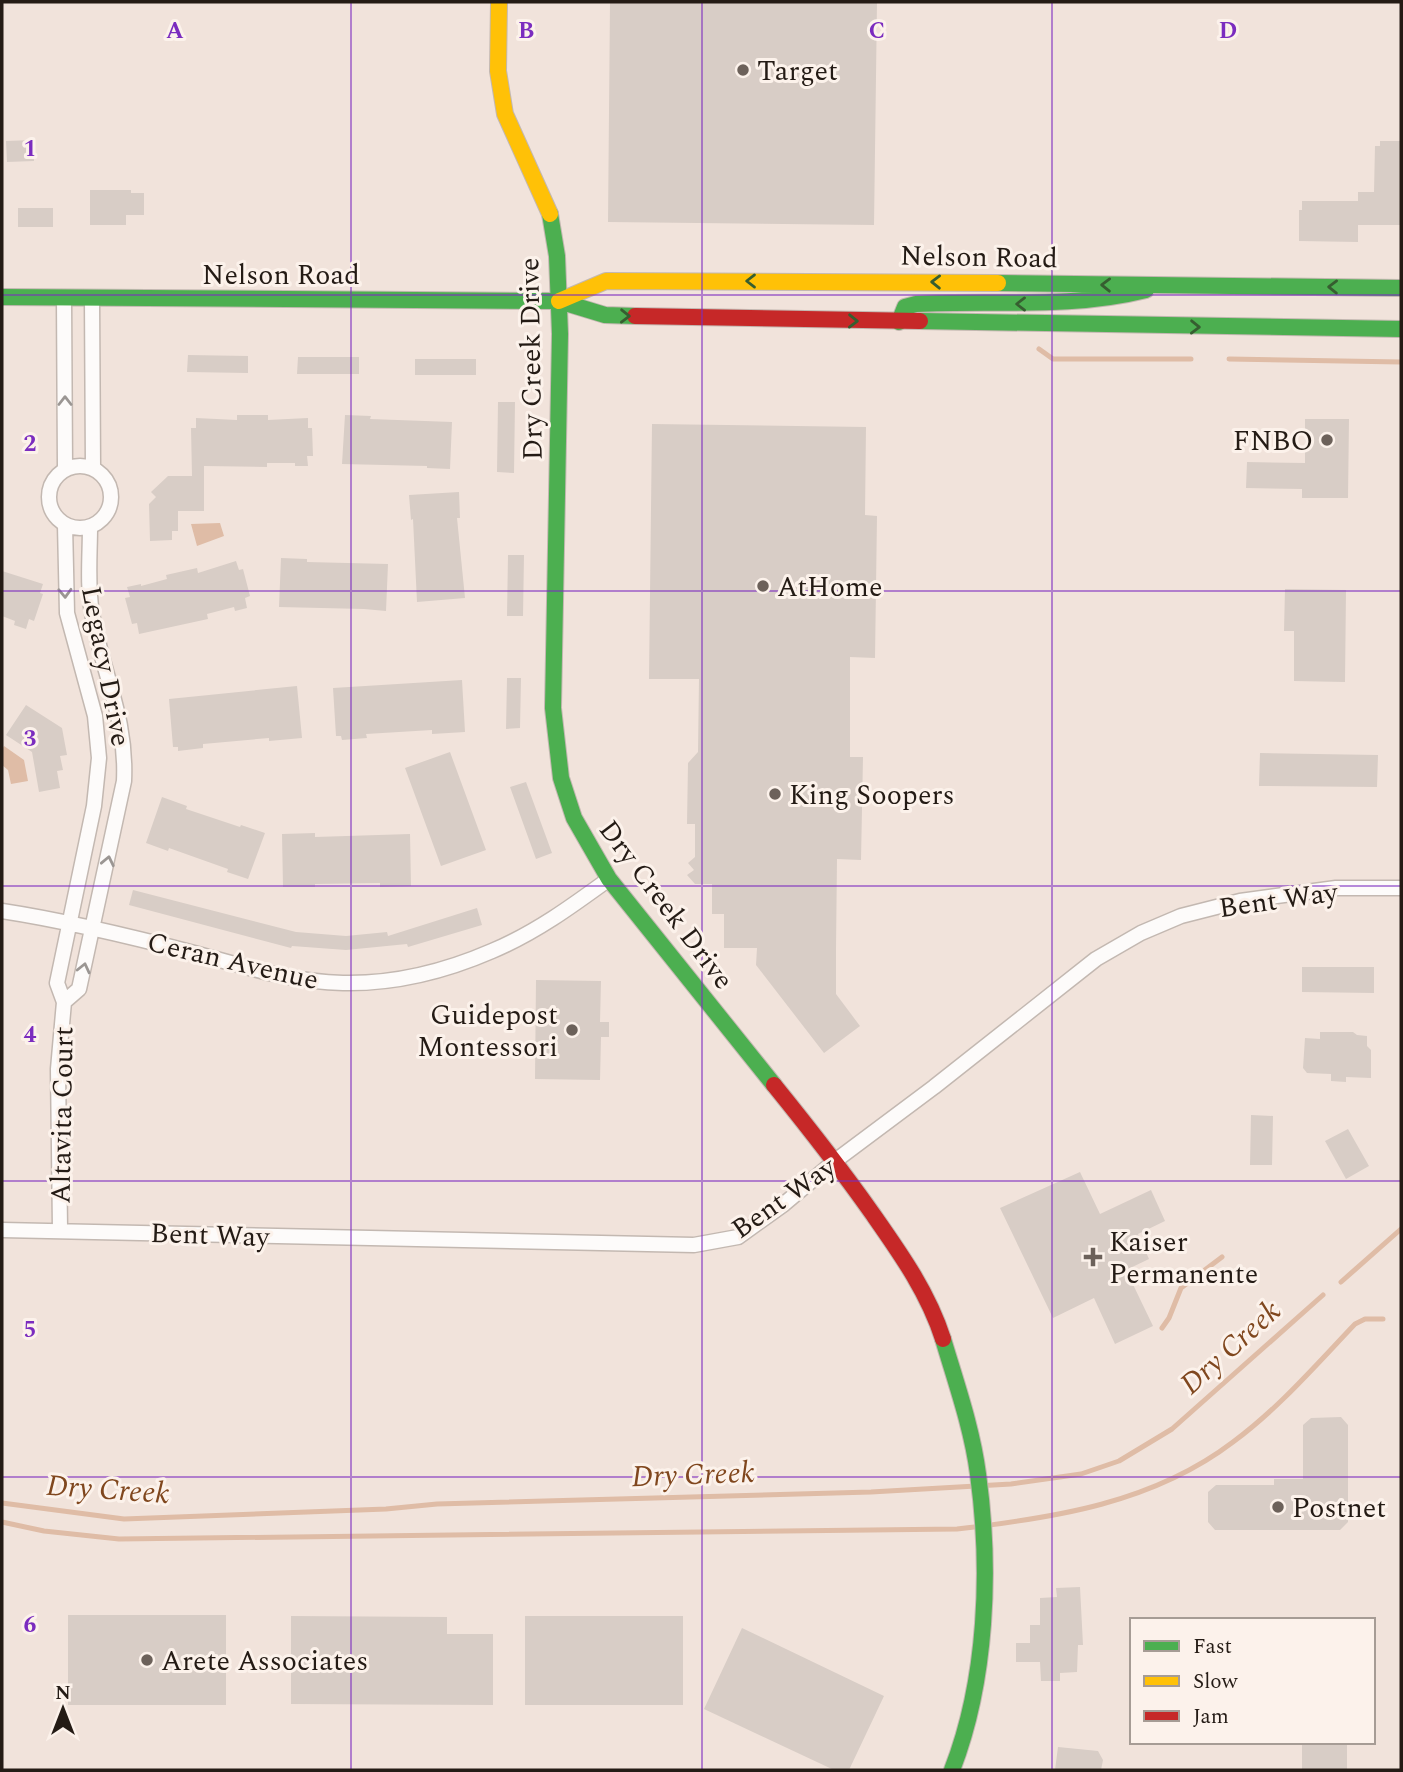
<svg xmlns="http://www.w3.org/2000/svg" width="1403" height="1772" font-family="Spectral,serif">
<rect width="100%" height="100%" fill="#f1e3db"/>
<path fill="#dfbca6" d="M220,523L224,536L197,546L191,524Z
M4,746L24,760L28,781L11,784L8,770L2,765V750Z"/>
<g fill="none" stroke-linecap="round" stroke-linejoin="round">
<path stroke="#dfbca6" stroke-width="5" d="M1039,349L1053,359H1191
M1229,359L1401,362
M1341,1282L1401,1229
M1162,1328L1169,1318L1181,1288L1222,1257
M2,1503L124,1519L386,1509L437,1504L871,1492L1011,1484L1081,1474L1119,1461L1172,1429L1323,1295
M2,1522L44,1531L119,1539L957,1529C1054,1518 1153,1503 1233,1442C1279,1408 1316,1365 1355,1324L1365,1319H1383"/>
</g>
<path fill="#d8cdc6" d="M610,2H877L874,225L608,222Z
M33,140L34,161L7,162L6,141Z
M1380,141H1401V225H1358V242L1299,241V210H1302V201H1358V192H1374L1375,146H1380Z
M90,190H131V193H144V215H126V225H90Z
M18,208H53V227H18Z
M188,355L248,356V373L187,372Z
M298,357H359V374H297Z
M415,359H476V375H415Z
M498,402H515L514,473L497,472Z
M237,415H268V420L308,418V428H312L313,456H307L308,466H295V463H267V467L204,466V511H178V531H172V540L150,541L149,504L156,497L151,492L168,476H192L191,428H196V418L237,420Z
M345,415L371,416L370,419L452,422L450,469L427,468V466L342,464Z
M1305,419H1349L1348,498H1302V489L1246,488L1247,462L1305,463Z
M652,424L866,427L865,515L877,516L875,658L850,657V757H863L861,860L837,859L836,949V994L860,1026L824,1053L756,965L757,948H724V914H712V884H695L687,875L694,870L688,863L695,857V824H687L688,763L698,752L699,679H649Z
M459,492L460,518H457L465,598L417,602L413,519L411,520L409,495Z
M508,555H524L523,616H507Z
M281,558L307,559V562L388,564L386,611L364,609L279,607Z
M236,561L239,570L243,569L250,596L245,598L247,608L235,611L234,607L207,614L208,619L139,634L137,623L132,624L125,598L130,597L127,587L141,584V586L167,579L166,575L197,568L198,573Z
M2,571L43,584L40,593L43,594L34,621L29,619L26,629L14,625L15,621L2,616Z
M1285,589L1346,590L1345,682L1294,681V631H1284Z
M507,678H521L520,728L506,729Z
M462,680L465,732L432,734V730L366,734L367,738L342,740L341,736H336L333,688Z
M297,686L302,738L269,741V738L203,744V748L178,751V747H173L169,699Z
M26,705L62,728L67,755L60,756L63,770L57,771L60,788L39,792L32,752L6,735Z
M450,752L486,850L441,866L405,768Z
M1260,753L1378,755L1377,787L1259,786Z
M526,782L552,853L536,859L510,787Z
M162,797L187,806L186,809L240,827L241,825L265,833L248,879L227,872L228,869L169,848L168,851L146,843Z
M315,833V837L410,834L411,886L380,887V883L315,884V887H283L282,834Z
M133,890L296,932L346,936L387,932L388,936L477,908L482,925L408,947L407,944L346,950L292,946L291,948L129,905Z
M1302,967H1374V993L1302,992Z
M536,980L601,981L600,1022H609V1037H601L600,1080L535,1079Z
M1320,1032H1353L1357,1035L1367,1036V1046L1371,1050V1078L1346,1077V1082L1331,1081V1074L1307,1073L1303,1068L1305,1038L1320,1039Z
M1251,1115L1273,1116L1272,1165H1250Z
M1348,1129L1369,1166L1346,1179L1325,1141Z
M1080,1172L1100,1214L1151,1190L1165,1221L1138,1234L1149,1259L1126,1270L1153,1326L1115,1344L1094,1298L1053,1318L1000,1208Z
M1341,1417L1348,1425V1522L1340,1530H1215L1208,1522V1492L1216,1485H1274V1479H1303V1425L1311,1418Z
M1080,1587L1083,1645H1078L1077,1672L1060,1673V1681H1041L1040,1662H1016V1643H1030V1625H1040V1598L1057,1597L1056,1588Z
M68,1615H226V1705H68Z
M291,1616L447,1617V1634H493V1705L291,1704Z
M525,1616H683V1705H525Z
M742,1628L884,1696L849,1770H834L704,1709Z
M1302,1742H1347V1770H1302Z
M1058,1747L1098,1751L1103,1760L1101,1770H1055Z"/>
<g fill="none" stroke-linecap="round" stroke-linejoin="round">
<g stroke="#c3b8b1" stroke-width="17">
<path id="street" d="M64,298L65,469
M92,299L93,468
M49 497a31 31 0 1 1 62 0a31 31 0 1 1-62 0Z
M2,911C68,921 133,937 198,954C246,967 293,982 343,983C394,984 446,971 492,951C535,933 572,906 609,879
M64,1002L79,989L124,781C127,716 102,673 92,613C87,585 90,555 90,527
M60,1229L58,1069L64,1002L57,983L94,806L99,758L95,716L67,613L65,525
M2,1230L694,1245L738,1237L784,1204L835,1161L934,1087L1096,959L1141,933L1181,916L1240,901L1336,888H1401"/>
</g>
<g stroke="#c3b8b1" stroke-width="18">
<path id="fast" d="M550,214L557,256L560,334L553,708L561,778L574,818L609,879L774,1085
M998,283L1401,288
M2,297L559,301L605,315L635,316
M920,321L1401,329
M899,322L905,307L916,304C993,300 1070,309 1146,290
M943,1339C956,1383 972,1428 978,1474C991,1569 987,1680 952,1770"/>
</g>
<g stroke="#c3b8b1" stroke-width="18">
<path id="slow" d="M499,2L498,71L505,114L550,214
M559,301L606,281L998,283"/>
</g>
<g stroke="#c3b8b1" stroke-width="18">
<path id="jam" d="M635,316L920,321
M774,1085C808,1127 841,1169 872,1213C900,1253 928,1292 943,1339"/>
</g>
<use href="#street" stroke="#fdfbfa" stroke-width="14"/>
<use href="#fast" stroke="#4caf50" stroke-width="16"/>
<use href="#slow" stroke="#ffc107" stroke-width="16"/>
<use href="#jam" stroke="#c62828" stroke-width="16"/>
</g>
<defs><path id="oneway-chevron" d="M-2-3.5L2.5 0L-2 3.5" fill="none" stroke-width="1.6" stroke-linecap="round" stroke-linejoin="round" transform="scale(1.75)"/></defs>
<g stroke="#365e30">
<use href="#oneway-chevron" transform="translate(751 281) rotate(-180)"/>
<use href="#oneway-chevron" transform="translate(936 282) rotate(-179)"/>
<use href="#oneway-chevron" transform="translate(1106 285) rotate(-179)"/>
<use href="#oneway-chevron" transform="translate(1333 287) rotate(-179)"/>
<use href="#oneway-chevron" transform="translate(1021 304) rotate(-180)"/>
<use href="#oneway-chevron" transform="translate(625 316) rotate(1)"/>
<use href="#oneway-chevron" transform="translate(853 321) rotate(1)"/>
<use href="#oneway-chevron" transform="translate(1195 327) rotate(1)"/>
</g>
<g stroke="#9b9693">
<use href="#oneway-chevron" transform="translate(65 401) rotate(-90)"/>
<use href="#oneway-chevron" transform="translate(65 593) rotate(88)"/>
<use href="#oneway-chevron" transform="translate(108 861) rotate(-78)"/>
<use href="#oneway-chevron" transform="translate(84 968) rotate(-77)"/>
</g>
<path fill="none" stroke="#7b2cbf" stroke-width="2" stroke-opacity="0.55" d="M351,2V1770M702,2V1770M1052,2V1770M2,295H1401M2,591H1401M2,886H1401M2,1181H1401M2,1477H1401"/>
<g fill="#6c615a" stroke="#fcf2eb" stroke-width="2.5">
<circle cx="743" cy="70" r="7"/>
<circle cx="1327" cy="440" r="7"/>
<circle cx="763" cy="586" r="7"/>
<circle cx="775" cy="794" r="7"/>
<circle cx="572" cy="1030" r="7"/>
<path d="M1089.5 1246.5h7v7h7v7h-7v7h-7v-7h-7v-7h7z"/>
<circle cx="1278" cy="1507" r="7"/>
<circle cx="147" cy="1660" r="7"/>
</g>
<g text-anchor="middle" stroke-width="6" stroke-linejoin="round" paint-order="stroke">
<g font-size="28" fill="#241b15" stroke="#fcf2eb" text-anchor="start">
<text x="757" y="80">Target</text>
<text x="1313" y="450" text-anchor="end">FNBO</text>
<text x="777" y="596">AtHome</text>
<text x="789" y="804">King Soopers</text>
<text x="558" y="1024" text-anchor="end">Guidepost<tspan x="558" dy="32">Montessori</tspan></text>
<text x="1109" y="1251">Kaiser<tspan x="1109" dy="32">Permanente</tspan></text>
<text x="1292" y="1517">Postnet</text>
<text x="161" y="1670">Arete Associates</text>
</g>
<g font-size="28" fill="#241b15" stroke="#fcf2eb">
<text transform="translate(979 256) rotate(1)" y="10">Nelson Road</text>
<text x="281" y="284">Nelson Road</text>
<text transform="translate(530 359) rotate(-91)" y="10">Dry Creek Drive</text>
<text transform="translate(107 666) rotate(79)" y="10">Legacy Drive</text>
<text transform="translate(1278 899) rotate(-8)" y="10">Bent Way</text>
<text transform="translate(667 904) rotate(53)" y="10">Dry Creek Drive</text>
<text transform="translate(233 960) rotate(13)" y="10">Ceran Avenue</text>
<text transform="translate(61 1115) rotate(-89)" y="10">Altavita Court</text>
<text transform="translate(783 1197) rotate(-35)" y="10">Bent Way</text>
<text transform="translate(210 1234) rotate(2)" y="10">Bent Way</text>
</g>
<g font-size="30" font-style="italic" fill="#80471e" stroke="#fcf2eb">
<text transform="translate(1230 1347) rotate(-42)" y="10">Dry Creek</text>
<text transform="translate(693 1474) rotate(-2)" y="10">Dry Creek</text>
<text transform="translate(108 1489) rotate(4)" y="10">Dry Creek</text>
</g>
</g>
<g font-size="23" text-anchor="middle" font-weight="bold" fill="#7b2cbf" stroke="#fcf2eb" stroke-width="6" stroke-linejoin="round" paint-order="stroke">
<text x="175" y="38">A</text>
<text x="526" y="38">B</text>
<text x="877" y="38">C</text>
<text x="1228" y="38">D</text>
<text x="30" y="156">1</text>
<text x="30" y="451">2</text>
<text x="30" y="746">3</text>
<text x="30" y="1042">4</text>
<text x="30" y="1337">5</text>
<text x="30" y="1632">6</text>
</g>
<rect width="1403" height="1772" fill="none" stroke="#241b15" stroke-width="7"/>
<rect x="1130" y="1618" width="245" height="126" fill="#fcf2eb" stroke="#a69c95" stroke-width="2"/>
<rect x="1144" y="1641" width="35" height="10" fill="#4caf50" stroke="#a69c95" stroke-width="2"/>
<text x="1193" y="1653" font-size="21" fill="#241b15">Fast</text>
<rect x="1144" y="1676" width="35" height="10" fill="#ffc107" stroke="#a69c95" stroke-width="2"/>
<text x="1193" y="1688" font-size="21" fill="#241b15">Slow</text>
<rect x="1144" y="1711" width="35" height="10" fill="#c62828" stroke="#a69c95" stroke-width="2"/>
<text x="1193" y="1723" font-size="21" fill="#241b15">Jam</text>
<g transform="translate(63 1709)" stroke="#fcf2eb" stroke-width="5" paint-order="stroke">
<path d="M0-5L12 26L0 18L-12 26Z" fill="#241b15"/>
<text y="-10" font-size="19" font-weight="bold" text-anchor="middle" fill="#241b15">N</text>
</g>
</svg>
